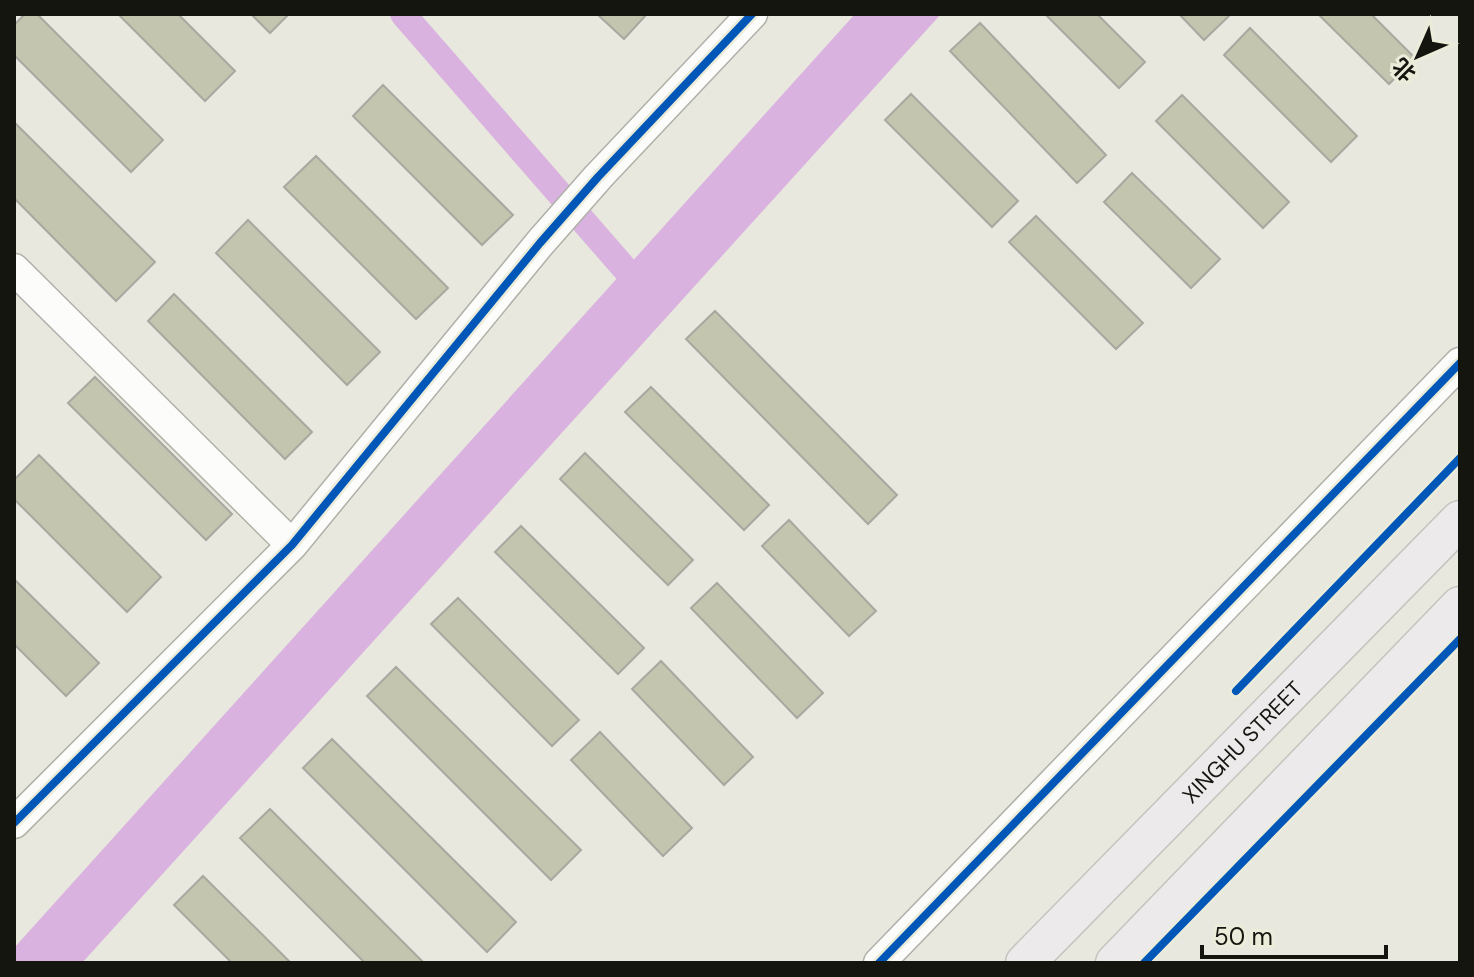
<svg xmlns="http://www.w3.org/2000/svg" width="1474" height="977" font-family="'DM Sans','Noto Sans SC',sans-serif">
<rect width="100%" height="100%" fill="#e8e8de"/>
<path fill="#d9b2df" d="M855,14H941L82,963H14V948Z"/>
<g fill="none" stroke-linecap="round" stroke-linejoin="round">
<path stroke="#d9b2df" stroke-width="26" d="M403,14L625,269"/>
</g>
<path fill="#c4c5af" stroke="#a8a8a0" stroke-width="2" d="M25,14H37L163,140L131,172L14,55V25Z
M118,14H178L235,71L205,101Z
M251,14H289L270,33Z
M597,14H647L624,39Z
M1045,14H1097L1145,62L1119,88Z
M1179,14H1231L1204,40Z
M1318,14H1371L1415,58L1389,84Z
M980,23L1106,155L1077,183L950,51Z
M1250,28L1357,136L1331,162L1224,55Z
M383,85L513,215L482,245L353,116Z
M911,94L1018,201L992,227L885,120Z
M1182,95L1289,202L1263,228L1156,121Z
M14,122L155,262L116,301L14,198Z
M316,156L448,288L416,319L284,187Z
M1132,173L1220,259L1191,288L1104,202Z
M1036,216L1143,323L1116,349L1009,242Z
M248,220L380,352L347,385L216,253Z
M174,294L312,432L285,459L148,321Z
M715,311L897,495L868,524L686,339Z
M95,377L232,514L206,540L68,403Z
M651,387L769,505L744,530L625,412Z
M585,453L693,560L668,585L560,479Z
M39,455L161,577L127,612L14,499V480Z
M789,520L876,611L849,636L762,546Z
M521,526L644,648L618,674L495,552Z
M14,579L99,663L66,696L14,644Z
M717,583L823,693L797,718L691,608Z
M458,598L579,720L552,746L431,624Z
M661,661L753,757L724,785L632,689Z
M396,667L581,850L551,880L367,696Z
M600,732L692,828L663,856L571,760Z
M332,739L516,922L487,952L303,768Z
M270,809L424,963H365L240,838Z
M203,876L291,963H232L174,905Z"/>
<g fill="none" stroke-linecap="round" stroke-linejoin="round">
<g stroke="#b0b0a9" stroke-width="33">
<path id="minor" d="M14,269L292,545
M14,823L292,545L540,243L598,177L752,14
M879,963L1460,363"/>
</g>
<g stroke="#c4c4be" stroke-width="41">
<g id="major">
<path id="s1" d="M1025,963L1460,520"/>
<path d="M1115,963L1460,606"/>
</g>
</g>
<use href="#minor" stroke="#fcfcfa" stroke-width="30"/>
<use href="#major" stroke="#edeaec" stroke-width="38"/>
<g stroke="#ececda" stroke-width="13">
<path id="cycleway" d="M1236,691L1460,458
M14,823L292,545L540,243L598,177L752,14
M879,963L1460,363
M1144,963L1460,639"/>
</g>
<use href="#cycleway" stroke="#0057b8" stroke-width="8"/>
</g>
<g text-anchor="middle" stroke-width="6" stroke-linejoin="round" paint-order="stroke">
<g font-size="22" fill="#14150e" stroke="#ececda">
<text dy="8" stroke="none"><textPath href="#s1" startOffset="310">XINGHU STREET</textPath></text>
</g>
</g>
<rect width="1474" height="977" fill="none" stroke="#14150e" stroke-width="32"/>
<g transform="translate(1418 56) rotate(225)" stroke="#ececda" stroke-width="6" paint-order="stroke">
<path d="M0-6L14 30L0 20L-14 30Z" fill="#14150e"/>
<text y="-12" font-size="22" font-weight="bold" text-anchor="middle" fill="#14150e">北</text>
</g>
<path d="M1202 945v12h184v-12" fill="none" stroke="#14150e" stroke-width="4"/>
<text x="1214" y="945" font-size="24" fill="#14150e" stroke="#ececda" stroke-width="6" paint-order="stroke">50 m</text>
</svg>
